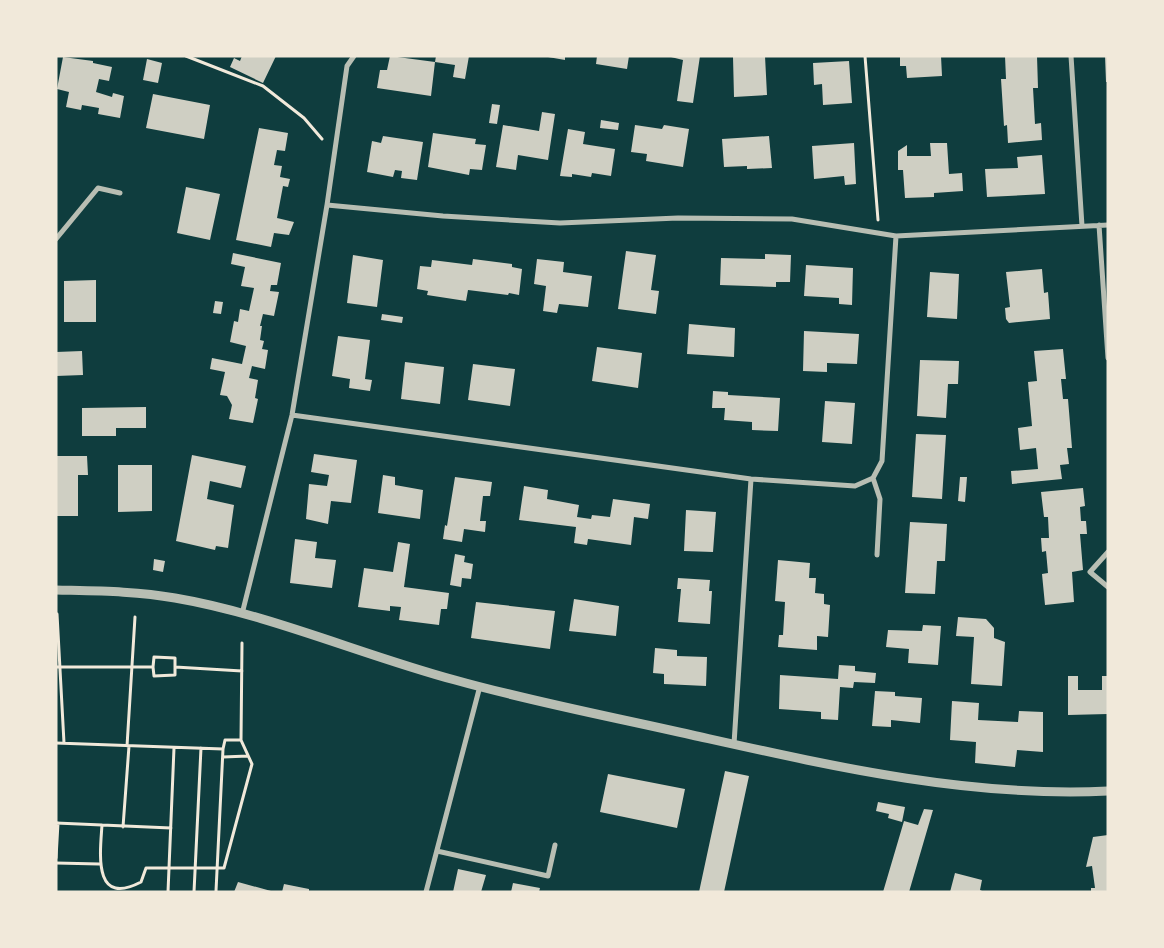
<svg xmlns="http://www.w3.org/2000/svg" width="1164" height="948" font-family="Lato,sans-serif">
<rect width="100%" height="100%" fill="#0f3d3e"/>
<path fill="#cfcfc3" d="M242,56H276L263,83L230,67L234,58L240,61Z
M390,56L435,62L431,96L377,88L380,70H387Z
M436,56H469L465,79L453,77L455,65L435,62Z
M548,56H565V60L548,57Z
M597,56H629L627,69L596,64Z
M667,56H700L693,103L677,101L683,60Z
M765,56L767,95L734,97L733,57Z
M900,56H941L942,76L907,78L906,66H900Z
M1005,56H1037L1038,88H1033L1035,124L1041,123L1042,140L1008,143L1007,125L1004,126L1001,79H1006Z
M1105,56H1108V82H1106Z
M63,57L93,61V63L112,67L109,81L99,79L96,92L112,97L113,93L124,96L120,118L98,114L99,108L82,105L81,110L66,107L69,92L57,89Z
M147,59L162,63L158,83L143,80Z
M849,61L852,103L823,105L822,84L814,85L813,63Z
M153,94L210,105L204,139L146,128Z
M492,104L500,105L497,124L489,123Z
M542,112L555,114L548,160L518,155L516,170L496,167L503,125L539,131Z
M601,120L619,123L618,130L600,128Z
M635,125L662,129L664,125L689,129L683,167L646,161L647,154L631,152Z
M259,128L288,133L285,151L277,150L274,165L282,166L280,177L290,179L288,187L283,186L277,218L294,222L289,235L274,233L271,247L236,240Z
M568,129L585,132L583,144L615,149L611,176L592,173L591,177L572,174V177L560,176Z
M433,133L476,139L475,144L486,145L482,170L470,169L469,175L428,167Z
M383,136L423,142L417,180L401,178L402,171L395,170L393,177L367,172L372,141L381,143Z
M769,136L772,168L747,169V166L724,167L722,139Z
M854,143L856,184L845,185L844,176L814,179L812,146Z
M930,143H947L949,174L962,173L963,191L934,193V197L905,198L903,170H898V151L907,145V156H931Z
M1042,155L1045,194L987,197L985,169L1018,168L1017,157Z
M186,187L220,194L210,240L177,233Z
M626,251L656,255L651,290L659,291L656,314L618,309Z
M233,253L281,263L277,285H271L270,291L279,292L274,316L263,314L260,326H262L260,340L264,341L262,349L268,350L265,369L252,366L249,378L258,380L255,398L258,399L253,423L229,419L232,405L227,396L220,395L225,372L210,369L212,358L242,364L246,346L230,342L234,321L238,322L240,309L249,311L254,288L241,286L245,267L231,264Z
M765,254L791,255L790,282H776V287L720,285L721,258L765,259Z
M353,255L383,260L377,307L347,303Z
M473,259L512,264V267L522,269L519,295L509,293L508,295L468,290L466,301L427,295L428,291L417,289L420,266L431,267L432,260L472,265Z
M537,259L564,262L563,272L592,276L588,307L559,304L557,313L543,311L546,286L534,284Z
M806,265L853,268L852,305L839,304V298L804,296Z
M1042,269L1044,293L1048,292L1050,319L1009,323L1006,319L1005,308L1010,307L1006,272Z
M930,272L959,274L957,319L927,317Z
M96,280V322H64V281Z
M215,301L223,302L221,314L213,313Z
M382,314L403,317L402,323L381,320Z
M689,324L735,328L734,357L687,354Z
M804,331L859,334L857,364L827,363V372L803,371Z
M338,336L370,340L365,379L372,380L370,391L349,388L350,379L332,376Z
M597,347L642,353L638,388L592,381Z
M1063,349L1066,379H1061L1063,399H1068L1072,448H1067L1069,464L1060,465L1062,479L1012,484L1011,471L1038,469L1036,448L1020,450L1018,428L1032,426L1028,382L1037,381L1034,351Z
M82,351L83,375L56,376V352Z
M920,360L959,361L958,384H948L946,418L917,416Z
M405,362L444,367L440,404L401,399Z
M473,364L515,369L510,406L468,400Z
M713,391L728,392V395L780,398L778,431L752,430V422L724,420L725,408H712Z
M825,401L855,403L852,444L822,442Z
M146,407V428H116V436H82V408Z
M916,434L946,435L942,499L912,497Z
M314,454L357,460L351,503L331,501L328,524L306,519L309,484L327,486L329,475L311,472Z
M192,455L246,466L241,488L210,481L207,499L234,505L228,548L216,546L215,550L176,541Z
M56,456H87L88,475H78V516H56Z
M118,465H152V511L118,512Z
M383,475L395,477V485L423,490L420,519L378,513Z
M455,477L492,482L490,496H483L480,521H486L485,532L464,529L462,542L443,539L445,525L447,526Z
M960,477H967L965,502L958,501Z
M524,486L548,490L547,499L579,505L577,517L591,519L592,515L610,517L613,499L650,504L648,519L634,517L631,545L588,539L587,545L574,543L576,527L519,520Z
M1083,488L1085,506L1080,507L1081,521H1086L1087,534H1080L1083,570L1072,572L1074,602L1045,605L1042,574L1048,573L1046,551L1042,552L1041,538H1049L1048,517H1044L1041,492Z
M686,510L716,512L713,552L684,551Z
M910,522L947,524L945,561H937L935,594L905,593Z
M295,539L317,542L315,558L336,560L332,588L290,583Z
M398,542L410,544L404,587L449,593L447,609H441L439,625L399,620L401,607L390,606V611L358,607L364,568L393,572Z
M455,554L465,556L464,562L473,564L471,579L462,578L461,587L450,585Z
M154,559L165,561L163,572L153,570Z
M778,560L810,563L809,578H816L815,593L824,594V604L830,605L828,637L817,636V650L778,647L779,635H783L785,602L775,601Z
M678,578L710,580L709,591H712L710,624L678,622L681,589H677Z
M574,599L619,606L616,636L569,631Z
M476,602L555,611L550,649L471,638Z
M958,617L986,619L994,628V638L1005,642L1002,686L971,684L974,637L956,636Z
M923,625L941,626L938,665L908,663L909,649L886,647L888,630L922,631Z
M655,648L677,650V656L707,657L706,686L664,684V674L653,673Z
M839,665L855,666V671L876,673L875,683L854,682L853,688L840,687L838,720L821,719V712L779,709L780,675L838,679Z
M1068,676H1078V690H1102V676H1108V714L1068,715Z
M875,691L895,692V696L922,698L920,723L891,720V727L872,726Z
M952,701L979,703L978,720L1018,722L1019,711L1043,712V752L1017,750L1015,767L975,763L976,742L950,740Z
M725,771L749,776L724,892H699Z
M608,774L685,789L677,828L600,812Z
M878,802L905,807L902,822L888,818L889,814L876,811Z
M924,809L933,810L909,892H883L904,821L918,825Z
M1108,835V892H1091V888H1095L1092,866L1086,867L1093,837Z
M458,869L486,875L481,892H453Z
M955,873L982,880L980,890L984,892H950Z
M238,882L271,891V892H234Z
M513,883L540,888L539,892H511Z
M284,884L309,889V892H282Z"/>
<g fill="none" stroke-linecap="round" stroke-linejoin="round">
<path stroke="#f1e9da" stroke-width="3" d="M186,56L263,86L304,118L322,139
M865,56L878,220
M57,614L64,743
M56,667H153L154,657L175,658V675L154,676L153,667
M175,667L242,671
M56,743L223,749
M127,746L135,617
M223,757L248,756
M56,823L171,828
M102,825C100,854 93,907 141,882L146,868H224L252,764L241,740L242,643
M123,827L129,746
M56,858L58,823
M56,863L99,864
M216,891L223,749L225,740H241
M168,892L174,748
M194,892L201,748"/>
<path stroke="#b8beb3" stroke-width="5" d="M1071,56L1082,226
M327,205L347,66L354,56
M1099,225L1108,358
M56,239L98,188L120,193
M292,415L751,479L855,486L873,478L882,461L896,236
M873,478L880,499L877,555
M1108,552L1090,572L1108,587
M242,614L292,415L327,205L443,216L560,223L678,218L792,219L896,236L1108,225
M734,744L751,479
M437,851L548,876L555,845
M426,892L480,686"/>
<path stroke="#b8beb3" stroke-width="9" d="M56,590C96,591 136,591 175,598C269,614 362,655 455,680C533,702 613,717 692,735C827,765 968,798 1108,791"/>
</g>
<rect width="1164" height="948" fill="none" stroke="#f1e9da" stroke-width="115"/>
</svg>
